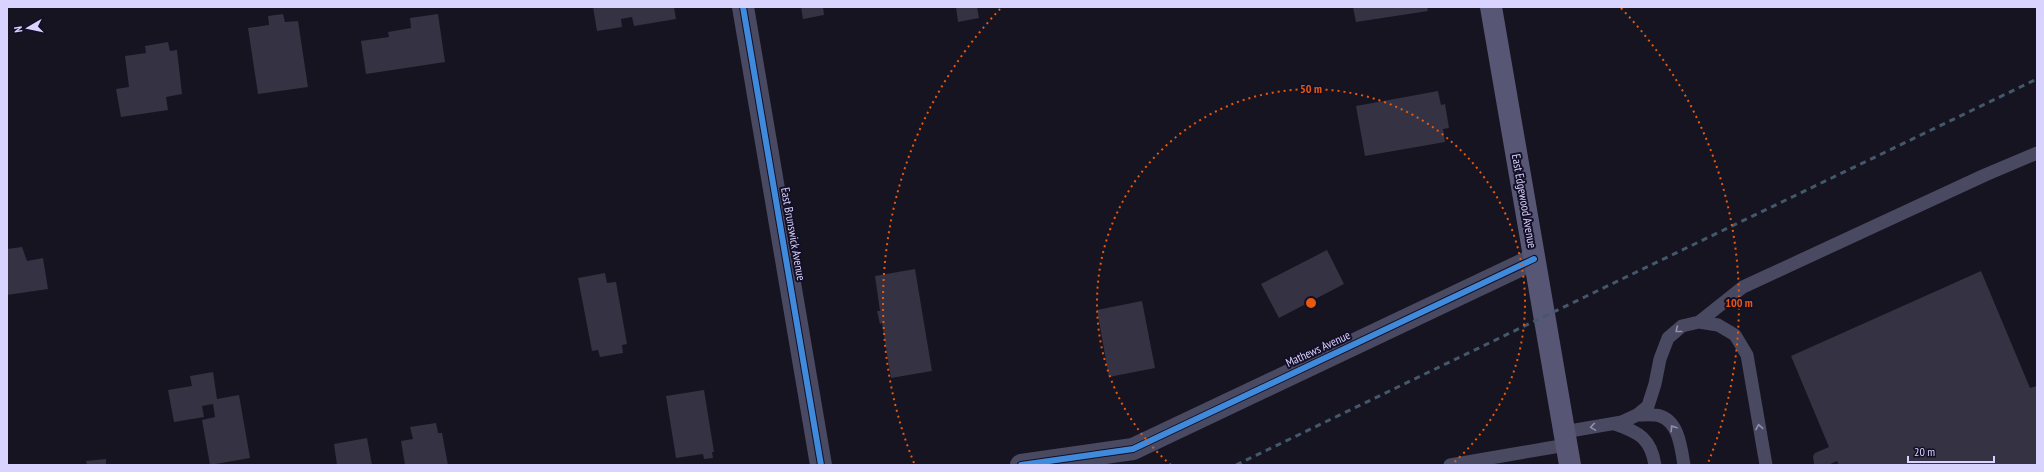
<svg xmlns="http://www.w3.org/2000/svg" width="2044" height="472" font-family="'PT Sans Narrow',sans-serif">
<rect width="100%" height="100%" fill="#161421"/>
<path fill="#343243" d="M593,7H674L676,19L634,26L632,17L621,19L622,27L597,31Z
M801,7H823L824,15L803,19Z
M956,7H977L979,18L958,22Z
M1353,7H1427L1428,11L1356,22Z
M283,14L285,22L298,21L308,87L258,94L248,28L269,25L268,16Z
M438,14L445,62L366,74L361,41L389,37L388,32L411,28L410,18Z
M168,42L170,51L177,50L182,94L166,97L168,110L121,117L116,89L129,87L125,56L146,53L145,46Z
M1438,91L1441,105L1445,104L1449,128L1443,129L1445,142L1365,156L1356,106Z
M22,247L27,261L43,258L48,289L7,295V249Z
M1327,250L1344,284L1279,318L1261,284Z
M915,269L932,371L891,378L882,323L880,324L877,311H880L875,276Z
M1981,271L2030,388L2037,386V465H1839L1837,461L1828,465L1814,464L1813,456L1815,453L1829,447L1791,356Z
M605,273L607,283L616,282L627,344L622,345L623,353L600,357L598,350L592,351L578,278Z
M1142,301L1155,368L1109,377L1097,310Z
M213,372L217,399L239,395L250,458L210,465L202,420L215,417L213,404L202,406L204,417L174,422L168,390L192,386L190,376Z
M704,390L714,452H712L713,458L704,459L703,454L676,458L666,396Z
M436,423L438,433H442L448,465H405L401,441L413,439L410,427Z
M367,438L372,465H337L334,444Z
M106,459V465H87L86,461Z"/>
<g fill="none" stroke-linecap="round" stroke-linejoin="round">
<path stroke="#4a4962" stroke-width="13" d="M1699,322L1743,287L1985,175L2037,153
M1637,415C1644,415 1654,414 1660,416C1679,422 1681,448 1684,465
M1615,424C1639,432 1651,439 1655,465
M1564,432L1622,422L1637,415L1648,406L1655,384L1660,359L1668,338L1682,326L1699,322L1718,325L1735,335L1747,355L1766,465
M1450,465L1566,445"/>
<path stroke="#4a4962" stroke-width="22" d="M743,7L821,465
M1021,465L1133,449L1534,259"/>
<path stroke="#575674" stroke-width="22" d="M1491,7L1570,465"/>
<path stroke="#43596b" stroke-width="3" stroke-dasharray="6 5" stroke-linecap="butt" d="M1236,465L2037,79"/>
<g stroke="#130f26" stroke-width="8">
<path id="cycleway" d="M743,7L821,465
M1021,465L1133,449L1534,259"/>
</g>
<use href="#cycleway" stroke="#408adc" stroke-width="6"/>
</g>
<defs><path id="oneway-chevron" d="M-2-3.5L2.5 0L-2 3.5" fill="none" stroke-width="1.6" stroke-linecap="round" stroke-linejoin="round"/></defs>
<g stroke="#928eb0">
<use href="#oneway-chevron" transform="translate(1678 330) rotate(142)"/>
<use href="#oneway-chevron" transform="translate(1593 427) rotate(171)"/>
<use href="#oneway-chevron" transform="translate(1759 427) rotate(-100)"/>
<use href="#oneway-chevron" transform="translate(1673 428) rotate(-123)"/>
</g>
<g fill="none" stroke="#e8590c" stroke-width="2" stroke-dasharray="2 4">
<path d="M1171 465A214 214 0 1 1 1451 465"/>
<path d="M914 463A428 428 0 0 1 1001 8M1621 8A428 428 0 0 1 1708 463"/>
</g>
<g text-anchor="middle" stroke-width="4" stroke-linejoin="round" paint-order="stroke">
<g font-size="12" fill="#d9d4ff" stroke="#130f26">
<text transform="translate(1524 201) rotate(80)" y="4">East Edgewood Avenue</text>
<text transform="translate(793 234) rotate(80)" y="4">East Brunswick Avenue</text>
<text transform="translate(1318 349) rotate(-25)" y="4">Mathews Avenue</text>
</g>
</g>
<circle cx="1311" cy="303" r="6" fill="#e8590c" stroke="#130f26" stroke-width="2"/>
<g font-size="12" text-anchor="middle" font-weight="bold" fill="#e8590c" stroke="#130f26" stroke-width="4" stroke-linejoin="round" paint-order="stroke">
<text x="1311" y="93">50 m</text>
<text x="1739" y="307">100 m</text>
</g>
<rect width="2044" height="472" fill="none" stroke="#d9d4ff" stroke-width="16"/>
<g transform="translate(28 28) rotate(261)" stroke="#130f26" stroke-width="3" paint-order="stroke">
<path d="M0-3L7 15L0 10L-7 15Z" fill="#d9d4ff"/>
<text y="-6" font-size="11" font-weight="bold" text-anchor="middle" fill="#d9d4ff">N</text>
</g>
<path d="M1908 456v6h86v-6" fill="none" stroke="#d9d4ff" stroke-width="2"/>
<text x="1914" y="456" font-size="12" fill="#d9d4ff" stroke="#130f26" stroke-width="3" paint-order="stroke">20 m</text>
</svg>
